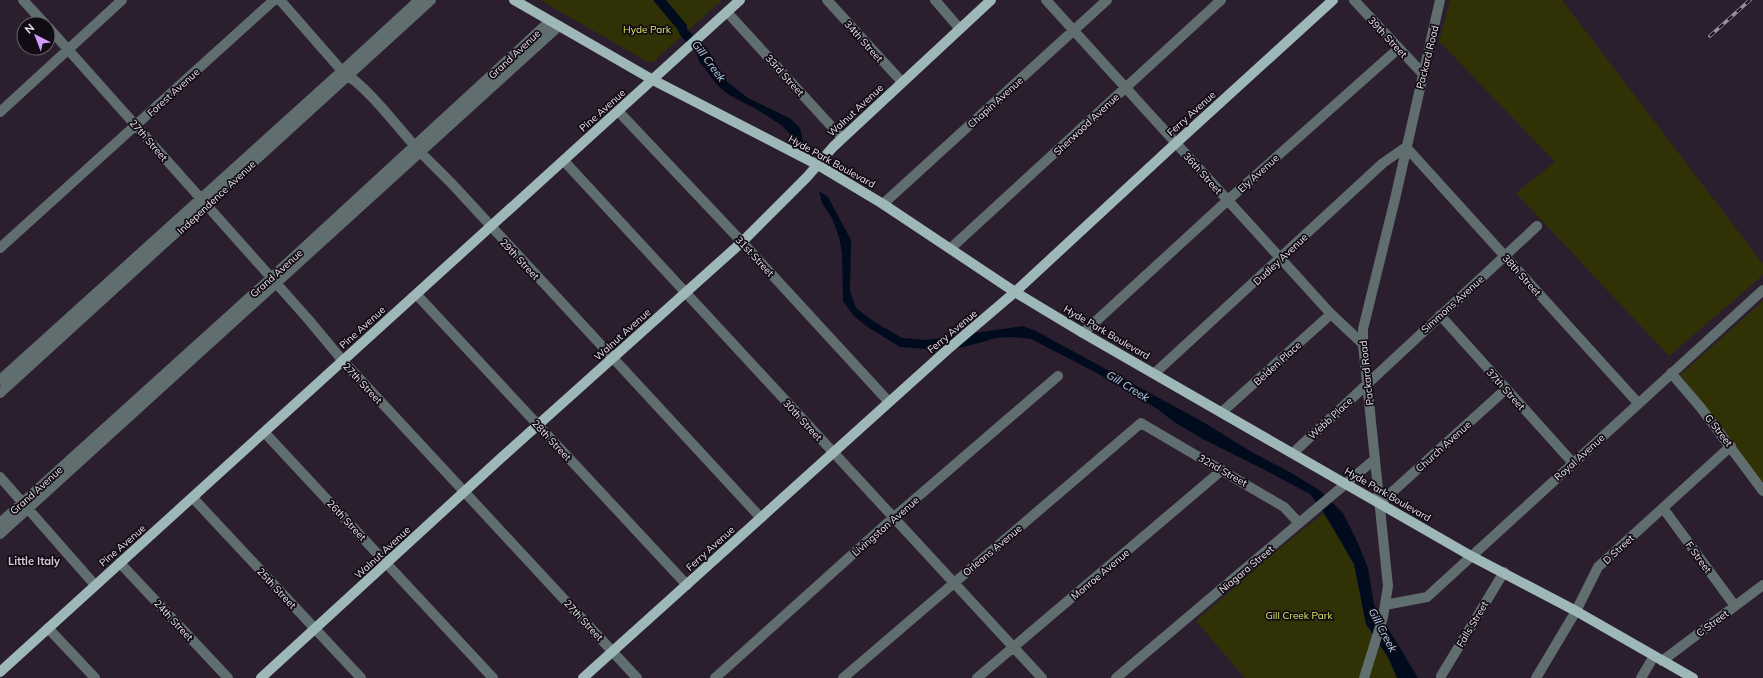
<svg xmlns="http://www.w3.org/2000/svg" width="1763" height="678" font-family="Mulish,sans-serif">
<rect width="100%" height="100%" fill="#2b1f2f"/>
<path fill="#303206" d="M540,0H722L653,62H648Z
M1450,0H1562L1763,264V275L1669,356L1516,193L1555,162L1439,41Z
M1763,301V484L1680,375Z
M1324,513L1354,564L1366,624L1388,657L1397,678H1245L1196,621L1276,551Z"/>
<path fill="#000b1e" d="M653,0H666L687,25V29L703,46L707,48L725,80L748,98L791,119L800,128L804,145L794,138L781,125L756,109L729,95L718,86L699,61L696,52L680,35L678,30Z
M819,191L828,197L851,240L850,291L856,308L873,321L902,338L927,340L1023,326L1036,331L1203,422L1255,454L1288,471L1319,490L1343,513L1357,541L1368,568L1374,605L1418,678H1397L1388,657L1366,624L1354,564L1324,513L1310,494L1261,468L1203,439L1174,422L1159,410L1095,372L1031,339L1011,337L996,338L964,347L927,349L900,347L866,326L853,315L843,301L842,253L839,237L832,218L822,203Z"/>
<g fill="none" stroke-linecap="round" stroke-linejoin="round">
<path stroke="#616e6f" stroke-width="10" d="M23,0L45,24
M280,0L342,71C370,90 391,119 413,144C426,159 441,172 454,186L761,518
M827,0L902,82
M935,0L960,29
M1046,0L1331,314L1363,344
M1354,0L1423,74
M727,12L842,138
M48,27L308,319L343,361L637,678
M618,111L742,242L889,402
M0,112L122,0
M564,161L1042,678
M883,204L1107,0
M0,248L274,0
M951,248L1221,0
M417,295L687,585
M1440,315L1573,463
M1083,333L1228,200L1399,48
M1155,373L1383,163L1406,147L1638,403
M1671,373L1701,408L1763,491
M0,380L342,71L419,0
M0,393L431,0
M1222,412L1331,314
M265,433L493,678
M1293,453L1537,226
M0,477L95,585
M193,498L361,678
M1380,503L1506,389
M1663,508L1735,606
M0,523L271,278L550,21
M0,534L559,26
M120,563L228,678
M1385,605L1427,597L1763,290
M48,628L95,678
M1662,661L1763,585
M1441,676L1504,572
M715,678L893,518L1058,376
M843,678L1141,423L1284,507L1299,523
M977,678L1222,470
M1116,678L1375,459
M1364,678L1383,617L1388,586L1363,344V329L1395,199L1440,0
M1536,678L1576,611L1598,567L1731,446
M1641,678L1654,656"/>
<path stroke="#9eb8ba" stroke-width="10" d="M514,0L653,80L818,165L883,204L1015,292L1083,333L1471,556L1576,611L1693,678
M0,672L740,0
M261,678L501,458L742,242L807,177L833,147L991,0
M583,678L947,350L1015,292L1176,143L1333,0"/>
<g stroke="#9a909d" stroke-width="3.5">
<path id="rail" d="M1710,36L1750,0"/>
</g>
<use href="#rail" stroke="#110b13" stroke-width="2" stroke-dasharray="6" stroke-linecap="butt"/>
</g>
<g text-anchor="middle" stroke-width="3.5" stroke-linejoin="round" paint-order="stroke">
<g font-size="10" fill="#e2ea6a" stroke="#110b13">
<text x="647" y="33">Hyde Park</text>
<text x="1299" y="619">Gill Creek Park</text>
</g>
<g font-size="10" fill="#ede5f0" stroke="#110b13">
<text transform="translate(1388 37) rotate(47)" y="4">39th Street</text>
<text transform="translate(864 41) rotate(48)" y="4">34th Street</text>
<text transform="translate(514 54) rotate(-43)" y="4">Grand Avenue</text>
<text transform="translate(1427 57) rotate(-76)" y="4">Packard Road</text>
<text transform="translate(785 75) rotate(48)" y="4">33rd Street</text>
<text transform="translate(173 92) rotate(-42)" y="4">Forest Avenue</text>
<text transform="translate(995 102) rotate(-42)" y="4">Chapin Avenue</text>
<text transform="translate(602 110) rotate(-42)" y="4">Pine Avenue</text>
<text transform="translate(855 110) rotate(-43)" y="4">Walnut Avenue</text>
<text transform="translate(1191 113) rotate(-42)" y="4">Ferry Avenue</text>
<text transform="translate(1086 124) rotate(-43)" y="4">Sherwood Avenue</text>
<text transform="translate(149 140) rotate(49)" y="4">27th Street</text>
<text transform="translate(832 161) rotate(29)" y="4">Hyde Park Boulevard</text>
<text transform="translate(1203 173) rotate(48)" y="4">36th Street</text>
<text transform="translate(1258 173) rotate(-42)" y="4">Ely Avenue</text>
<text transform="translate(216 197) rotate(-43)" y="4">Independence Avenue</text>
<text transform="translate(755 256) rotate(47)" y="4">31st Street</text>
<text transform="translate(520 259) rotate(47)" y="4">29th Street</text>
<text transform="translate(1280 259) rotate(-43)" y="4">Dudley Avenue</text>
<text transform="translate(276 273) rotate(-42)" y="4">Grand Avenue</text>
<text transform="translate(1522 275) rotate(48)" y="4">38th Street</text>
<text transform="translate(1452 304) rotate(-42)" y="4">Simmons Avenue</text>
<text transform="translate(362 327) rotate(-42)" y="4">Pine Avenue</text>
<text transform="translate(952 331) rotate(-40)" y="4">Ferry Avenue</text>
<text transform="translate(1107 332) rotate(30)" y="4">Hyde Park Boulevard</text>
<text transform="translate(622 334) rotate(-42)" y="4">Walnut Avenue</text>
<text transform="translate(1277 363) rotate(-42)" y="4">Belden Place</text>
<text transform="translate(1366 373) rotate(-96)" y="4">Packard Road</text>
<text transform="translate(363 383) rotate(47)" y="4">27th Street</text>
<text transform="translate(1506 389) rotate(48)" y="4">37th Street</text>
<text transform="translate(1330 418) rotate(-43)" y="4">Webb Place</text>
<text transform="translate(803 420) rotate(47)" y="4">30th Street</text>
<text transform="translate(1719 430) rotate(52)" y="4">G Street</text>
<text transform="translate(552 440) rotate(47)" y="4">28th Street</text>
<text transform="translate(1443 446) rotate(-42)" y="4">Church Avenue</text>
<text transform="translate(1579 457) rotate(-42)" y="4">Royal Avenue</text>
<text transform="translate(1223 470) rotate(30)" y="4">32nd Street</text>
<text transform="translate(36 490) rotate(-42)" y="4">Grand Avenue</text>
<text transform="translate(1388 494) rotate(30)" y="4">Hyde Park Boulevard</text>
<text transform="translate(347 520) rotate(47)" y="4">26th Street</text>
<text transform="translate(885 526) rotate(-41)" y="4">Livingston Avenue</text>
<text transform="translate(122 545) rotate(-41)" y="4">Pine Avenue</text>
<text transform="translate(710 548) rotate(-42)" y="4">Ferry Avenue</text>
<text transform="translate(1618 549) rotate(-43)" y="4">D Street</text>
<text transform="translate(992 550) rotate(-40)" y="4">Orleans Avenue</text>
<text transform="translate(382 552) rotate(-43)" y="4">Walnut Avenue</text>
<text transform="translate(1699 557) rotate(54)" y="4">F Street</text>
<text transform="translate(1246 569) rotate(-40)" y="4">Niagara Street</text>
<text transform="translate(1100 574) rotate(-40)" y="4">Monroe Avenue</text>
<text transform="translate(277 588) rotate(47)" y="4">25th Street</text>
<text transform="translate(174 620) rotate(47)" y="4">24th Street</text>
<text transform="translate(584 620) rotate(47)" y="4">27th Street</text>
<text transform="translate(1712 623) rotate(-37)" y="4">C Street</text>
<text transform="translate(1472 624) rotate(-59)" y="4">Falls Street</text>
</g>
<g font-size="11" font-style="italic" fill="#b1d3f6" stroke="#110b13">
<text transform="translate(709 61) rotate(53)" y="4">Gill Creek</text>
<text transform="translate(1128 386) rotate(32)" y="4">Gill Creek</text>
<text transform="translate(1383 630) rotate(62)" y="4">Gill Creek</text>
</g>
<g font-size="11" font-weight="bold" fill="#d5c5da" stroke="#110b13">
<text x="34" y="565">Little Italy</text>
</g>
</g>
<g transform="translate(36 36) rotate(318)"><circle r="19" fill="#110b13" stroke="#69626b"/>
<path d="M0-3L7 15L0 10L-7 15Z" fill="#d29cfd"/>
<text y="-6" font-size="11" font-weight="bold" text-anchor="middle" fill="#ede5f0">N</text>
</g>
</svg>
